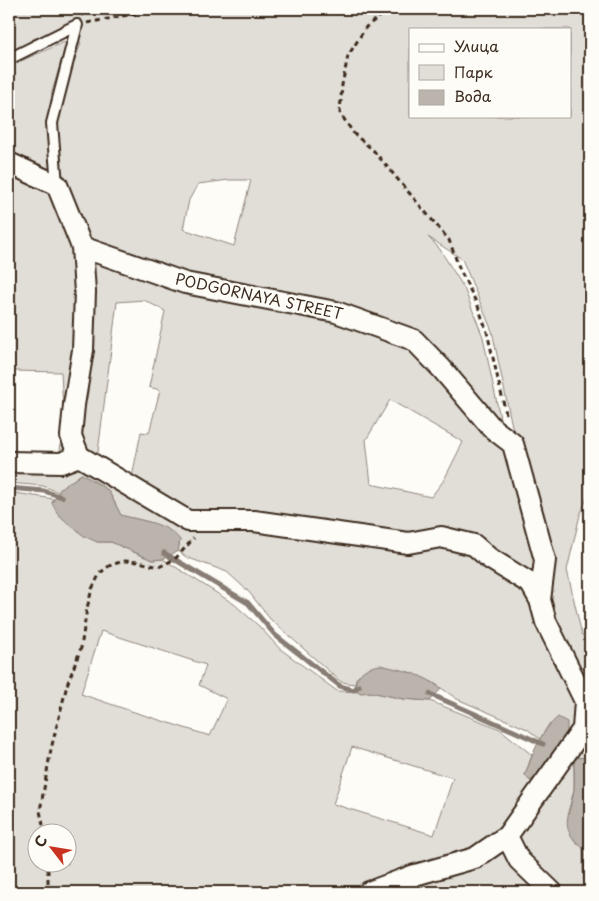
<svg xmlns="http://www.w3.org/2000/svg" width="599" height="901" font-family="'Playpen Sans',sans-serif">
<rect width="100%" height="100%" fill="#fdfcf7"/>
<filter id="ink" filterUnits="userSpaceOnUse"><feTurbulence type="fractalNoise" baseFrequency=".02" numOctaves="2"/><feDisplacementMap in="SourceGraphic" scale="10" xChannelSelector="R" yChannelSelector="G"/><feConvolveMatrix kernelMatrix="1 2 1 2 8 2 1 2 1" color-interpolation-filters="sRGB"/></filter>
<g filter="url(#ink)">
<path fill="#e1ded7" stroke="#8e847a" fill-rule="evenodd" d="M9,9H590V491L580,515L567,570L582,635L590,638V701L546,607L549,554L513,431L492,331L462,259L428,237L439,248L464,288L483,337L503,432L420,341L190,281L88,246L61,184L58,122L72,67L81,43L64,27L31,40L25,47L9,55ZM410,29H570V116H410ZM229,180H251L234,246L183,229L189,200L198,184Z
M67,41L52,92L49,123L53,179L9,159V66Z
M9,166L54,187L78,241L82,300L68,435L188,527L440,542L472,551L528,587L576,698L575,727L567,736L549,724L540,739L527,729L457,699L434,683L409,672L356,678L355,684L341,682L270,619L249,592L227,572L186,557L178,551L180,540L149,522L120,515C110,489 106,487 81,474L58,492L43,486L9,483ZM13,371L61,372L63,410L60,452L11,453Z
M86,252L335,316L407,342L510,447L542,561L539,589L490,555L404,540L190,519L91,461L80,443ZM144,300L165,311L149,387L160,390L149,433L141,432L132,477L97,460L117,302ZM390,400L463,442L444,480L431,497L371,484L366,440Z
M9,492L54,499L52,503L97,542H111L152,560L163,559L234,604L260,627L279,648L337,691L371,692L403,699L430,701L500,729L532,755L525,775L530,781L539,775L499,833L469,855L343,892H9ZM101,631L206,665L199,685L227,699L210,736L131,711L81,694ZM352,747L453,778L434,835L333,804ZM38,834H68V864H38Z
M590,722V757L574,758Z
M574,763V790L568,812L574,840L584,848C584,861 581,880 588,892H560L516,843L519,825L568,765Z
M507,844L542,892H385L426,878L484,864Z"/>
<path fill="#bbb4ad" stroke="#887d74" d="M82,474L108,490L121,515C140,521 167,522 180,540L178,551L163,559L152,560L111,542H97L84,536L70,525L57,513L52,503L61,488Z
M380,665C401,670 425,674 441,689L430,701L403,699L371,692L361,693L354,690C357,673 363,668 380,665Z
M558,717L567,722V736L539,775L530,781L525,775C533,753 540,732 558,717Z
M590,757V892H588C581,880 584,861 583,848C557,827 570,817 574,790C575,780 574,769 574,758Z"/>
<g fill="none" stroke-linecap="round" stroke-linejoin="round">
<path stroke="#887d74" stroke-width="5" d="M9,488L44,491L62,497
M164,553L248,603L275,635L340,686L354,690L359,686
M430,694L543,744"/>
<g stroke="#3b2a1e" stroke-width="14">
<path id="lane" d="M9,59L77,25
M57,185L52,123L77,25"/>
</g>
<g stroke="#3b2a1e" stroke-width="24">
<path id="street" d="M9,163L57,185L82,247L185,283L336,312L414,340L442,369L492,428L513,444L545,560L540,600L546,622L585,701L583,729L507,836
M82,247L85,292L83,350L74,405L71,436L79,456L188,521H254L408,543L441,537L474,545L489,558L531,584L540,600
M9,462L61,463L79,456
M369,892L415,875L475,858L507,836L519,860L552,892"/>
</g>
<path stroke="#3b2a1e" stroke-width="3" stroke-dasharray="5 4" stroke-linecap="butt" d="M389,9L366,27L348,56L342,85L340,113L354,134L373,150L449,240L460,270L478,306L487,332L507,418
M82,16L86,9
M87,23L159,9
M45,834L40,811L51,749L67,685L81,648L87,608L92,589L100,573L109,566L123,561L139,562L159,567L175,559L194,538
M48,892V864"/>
<use href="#lane" stroke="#fdfcf7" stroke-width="10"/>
<use href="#street" stroke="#fdfcf7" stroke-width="20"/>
</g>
</g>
<g text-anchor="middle" stroke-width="4.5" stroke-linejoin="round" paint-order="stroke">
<g font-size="15" fill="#3b2a1e" stroke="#fdfcf7">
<text transform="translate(259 297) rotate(12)" y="5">PODGORNAYA STREET</text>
</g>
</g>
<rect width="599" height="901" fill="none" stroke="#fdfcf7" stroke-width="30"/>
<rect x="15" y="15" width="569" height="871" fill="none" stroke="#3b2a1e" stroke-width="2" filter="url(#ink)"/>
<rect x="409" y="28" width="162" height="90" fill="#fdfcf7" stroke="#afa8a0"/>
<rect x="419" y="44" width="25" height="8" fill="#fdfcf7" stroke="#afa8a0"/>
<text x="454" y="52" font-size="15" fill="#3b2a1e">Улица</text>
<rect x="419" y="65" width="25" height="15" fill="#e1ded7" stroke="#afa8a0"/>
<text x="454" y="78" font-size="15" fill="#3b2a1e">Парк</text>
<rect x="419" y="90" width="25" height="15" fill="#bbb4ad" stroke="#afa8a0"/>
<text x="454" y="102" font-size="15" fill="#3b2a1e">Вода</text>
<g transform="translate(52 848) rotate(301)"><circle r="24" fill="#fdfcf7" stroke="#afa8a0"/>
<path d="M0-4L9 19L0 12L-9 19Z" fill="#c8321e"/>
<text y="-8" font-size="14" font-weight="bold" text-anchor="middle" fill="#3b2a1e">С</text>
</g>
</svg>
